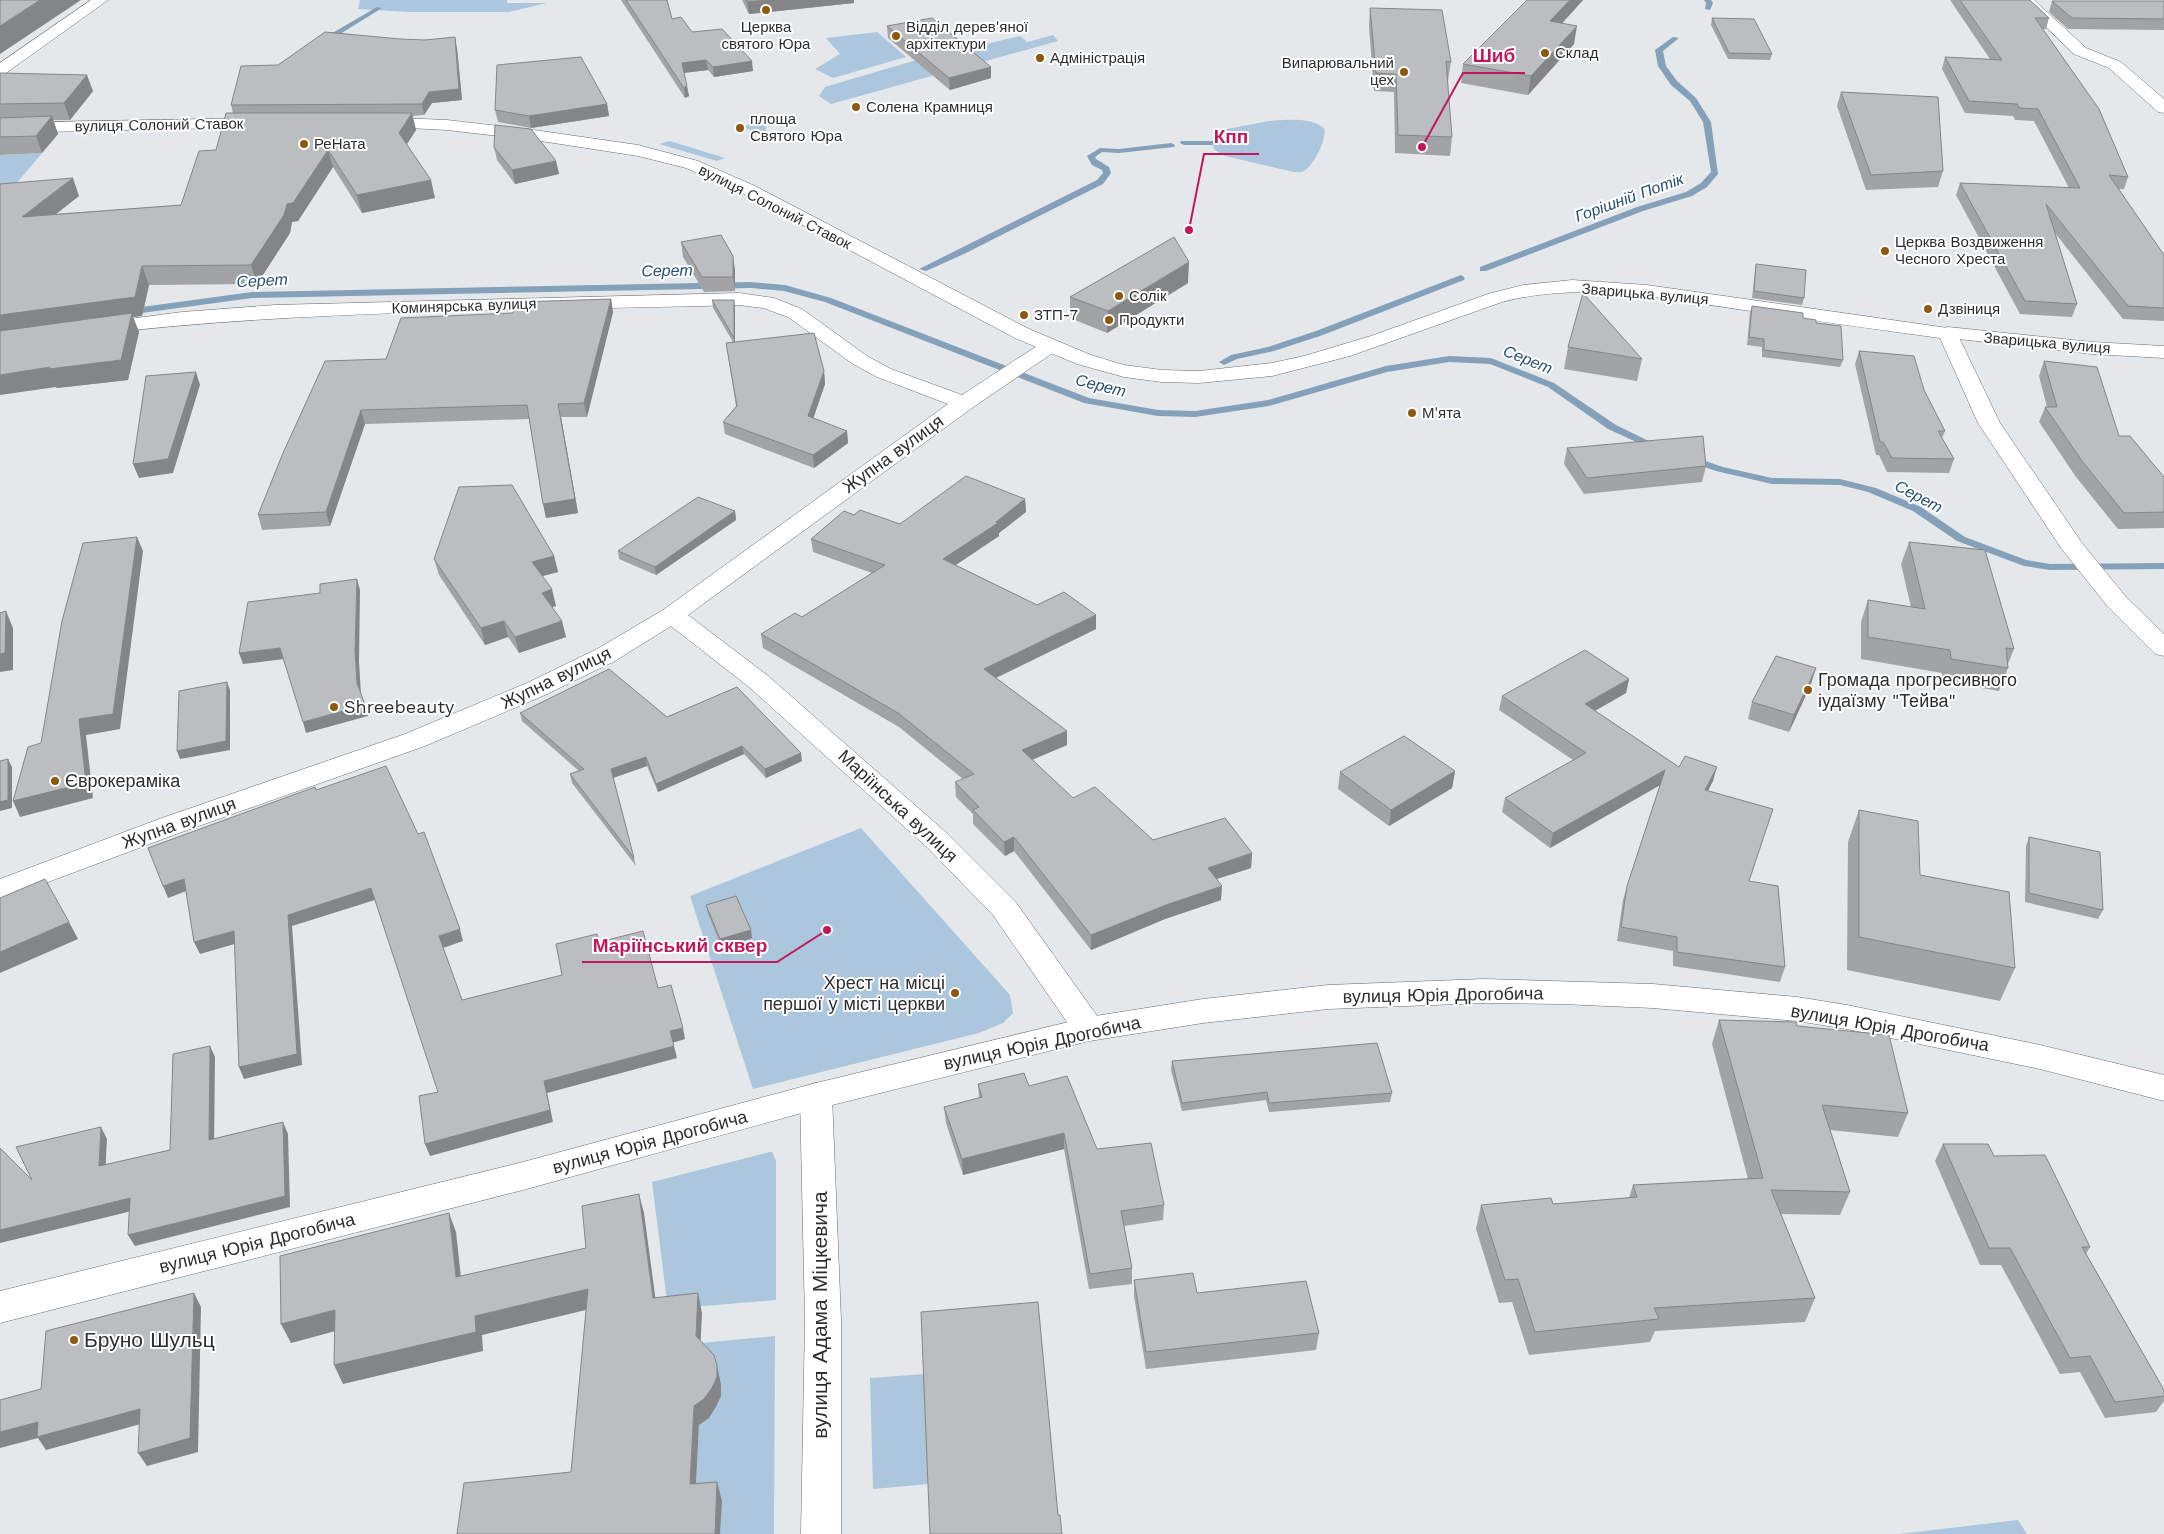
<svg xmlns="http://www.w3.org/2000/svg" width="2164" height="1534" font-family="'Work Sans',sans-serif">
<rect width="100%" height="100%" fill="#e5e8ea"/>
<path fill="#acc6de" d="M360,0H507V3H547L509,12H409L358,9Z
M877,32L906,57L833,78L815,69L840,54L826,38Z
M1053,35L1058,41L831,104L819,96L825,87L913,61L1020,36L1027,42Z
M764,118H767L765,136L743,127Z
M1269,121C1287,120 1309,117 1324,128C1328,138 1312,169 1302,172C1301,172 1294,172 1294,172L1225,156L1215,150L1212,143L1227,129Z
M670,141L725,158L717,161L659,144Z
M42,153L0,203V155Z
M861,828L1010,995L1013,1013L1003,1023L979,1033L753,1089L690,896Z
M770,1152H772L776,1161V1300L668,1309L652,1182Z
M775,1336L774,1534H720L695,1503L699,1425C735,1399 718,1374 701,1343Z
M925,1374L929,1484L873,1489L870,1378Z
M2018,1520L2027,1534H1899Z"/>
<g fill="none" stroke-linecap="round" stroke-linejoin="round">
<path fill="#85a0b9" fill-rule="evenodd" d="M1704,0H1711L1713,3L1710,10L1705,9L1706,3Z
M377,7L382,8L324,44L317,42Z
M1673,37L1679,38L1663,51L1666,66L1677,81L1696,98L1711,122L1718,174L1707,187L1692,196L1643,211L1486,271H1480V267L1637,207L1686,192L1701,183L1711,172L1703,122L1690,101L1671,85L1658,66L1655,50Z
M1181,141H1212L1216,143L1212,145H1184L1180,143Z
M1171,143L1175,145L1174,147L1119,153L1102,152L1095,157L1096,159L1109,167L1111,173L1103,184L964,254L926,271L919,269L1097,180L1103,173L1102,170L1092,165L1087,156L1100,148L1119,149Z
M1461,275L1465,278L1464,280L1323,335L1274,351L1237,359L1224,365L1219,362L1231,355L1268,347L1316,331Z
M751,282L785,285L831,298L1089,398L1158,410L1195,411L1268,400L1386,366L1449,356L1491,358L1554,383L1616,425L1663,448L1658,451L1654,450L1608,429L1548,387L1490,364L1449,362L1387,372L1269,406L1195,417L1158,416L1084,403L825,302L784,291L751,288L252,298L127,315L122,312L127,309L252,292Z
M1691,456L1723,467L1772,478L1840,479L1876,488L1921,507L1965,537L2026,560L2050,564L2164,563V569L2050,570L2024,566L1957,541L1913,511L1868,492L1840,485L1772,484L1716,471L1687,461L1686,459Z"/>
<g stroke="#696c6e" stroke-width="1">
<path id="minor" d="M2018,0H2034L2086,48L2121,62L2164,99V113L2158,112L2109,68L2074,54Z
M739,293L774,298L802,309L867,356L891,369L962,395L1043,342L1050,340L1057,342L1060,346L1057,350L972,408L688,615L767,675L949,835L1015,901L1100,1020L1105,1029L1100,1038L1089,1041L1078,1038L993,915L929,849L749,687L671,626L615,661L545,695L425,746L179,833L0,900V879L159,819L405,734L527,683L597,649L663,610L948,404L877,377L853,364L788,317L763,308L739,305C525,311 310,309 98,334L91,332L88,328L91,324L182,312L275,305Z
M1948,327L2092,342L2164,346V358L2092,354L1941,337L1938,333L1941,329Z
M816,1083L828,1087L832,1096L841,1320V1534H801L805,1320L800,1096L804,1087Z"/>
</g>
<g stroke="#696c6e" stroke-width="1">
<path id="tertiary" d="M91,0H108L6,73L0,75V63Z
M376,117L447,120L541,131L638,145L698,161L755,186L1029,329L1091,355L1124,365L1162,370L1199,371L1272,363L1304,356L1371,336L1488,294L1523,285L1572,280L1647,285L1955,329L2000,423L2082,543L2126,597L2164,634V656L2155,654L2108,607L2061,548L1978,423L1940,338C1875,329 1809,320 1744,310C1665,299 1581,281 1502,302L1350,356L1272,376L1199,383L1162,382L1124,377L1077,364L1015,338L742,193L686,168L638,156L541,141L447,130L370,126L368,122L370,118Z
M261,118L267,119L269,123L267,127L0,133V123Z
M1485,979L1653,984L1797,997L1847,1005L2040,1045L2164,1075V1101L2040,1069L1847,1029L1797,1021L1653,1008L1561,1004L1485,1003L1328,1009L1203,1023L1089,1041L816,1109L523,1190L0,1323V1291L523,1162L816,1083L1089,1017L1203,999L1328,985Z"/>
</g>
<use href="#minor" fill="#fff" fill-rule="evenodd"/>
<use href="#tertiary" fill="#fff" fill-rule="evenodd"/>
</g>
<path fill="#a1a3a5" d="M621,0H667L672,19L692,32L753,71L714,77L708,70L684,73L689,96L685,98Z
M742,0H854V3L749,14Z
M1527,0H1583L1562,23L1574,44L1528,95L1461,83L1463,64Z
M1950,0H2030L2049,18L2046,29H2043L2128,177L2124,189H2118L2164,255V321L2123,319L2055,233L2077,304L2072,317L2020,314L1956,195L1960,183L2069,188L2034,121L2015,120L2013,116L1965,113L1942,69L1945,57L1990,59Z
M2052,1H2164V30L2068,29L2049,12Z
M1370,8L1451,62L1448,80H1447L1452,137L1450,156L1395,153L1394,92L1374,91L1369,26Z
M1712,18L1772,54L1770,60L1728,59L1711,25Z
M887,26L991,78L950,90L888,38Z
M457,48L462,100L432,103L424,115L412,116L416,130L407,144L435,198L362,213L333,167L298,221L292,222L290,233L257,284L149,285L142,316L133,317L139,332L128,380L57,388L0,184L79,196L56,214L181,205L216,150L233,113L231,105L278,65Z
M0,73L93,91L70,120H53L58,134L42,153L0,155Z
M1841,92L1943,171L1938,187L1866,190L1837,106Z
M607,104L609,116L531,128L498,122L495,110Z
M494,147L556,161L559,174L515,184L497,160Z
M681,242L735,270V291L704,292L683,257Z
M1756,264L1804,298L1802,305L1752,298L1755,271Z
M1188,283L1107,333L1070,318V297Z
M611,299L613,312L587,417H561L578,513L546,518L529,419L365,424L330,526L262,530L258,515L386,359L513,313Z
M712,300L735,307V342L824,371L825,384L813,418L847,431L848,443L814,468L725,434L723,422L736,406L726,343L733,342L713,308Z
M1752,306L1803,318L1816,323L1843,360L1840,367L1762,357V347L1747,345L1750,313Z
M1568,347L1642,359L1637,381L1564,369Z
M1859,351L1924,390L1945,431L1942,438L1954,459L1949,473L1887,472L1879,455H1876L1855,364Z
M2044,361L2119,436L2164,477V528L2118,529L2076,477L2039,422L2045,407H2047L2039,376Z
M1567,448L1706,466L1702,482L1584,494L1564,464Z
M1025,499L1026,512L999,533V536L955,565L1037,605L1096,615V629L996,678L1067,731V745L1032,760L1073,798L1153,840L1252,853L1251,868L1217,879L1221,900L1165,919L1091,950L1014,851L1005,856L973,824V814L956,797L955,782L963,779L899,727L763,648L761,634L802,617L872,573L813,552L811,539L854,515L900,524Z
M735,511L736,520L656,575L619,559L618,551Z
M1909,542L2014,649L2007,666L2008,668L1999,691L1942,681V673L1861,659V622L1868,600L1911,607L1901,564Z
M554,556L558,572L542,576L556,606L552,607L566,637L519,653L508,637L485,645L439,575L434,559Z
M1629,679L1626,693L1595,711L1679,767L1713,781L1708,790L1749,881L1785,967L1780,982L1673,966V951L1617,941L1623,900L1627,886L1660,785L1550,848L1502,812L1505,798L1573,760L1499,710L1502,696Z
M1811,684L1789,732L1748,719L1752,702Z
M520,713L667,717L802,761L766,778L744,754L658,792L647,766L613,778L636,866L572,783L570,774L579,771L522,721Z
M1455,771L1452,788L1389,826L1338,789L1340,772Z
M1859,810L1920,875L2015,968L2000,1001L1847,970L1848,842Z
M2029,837L2103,910L2098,919L2025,902L2026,846Z
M706,905L752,938L722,948L708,914Z
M1719,1020L1797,1026L1908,1113L1898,1137L1830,1130L1850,1192L1840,1215L1781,1214L1815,1298L1805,1322L1655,1331L1650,1342L1529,1355L1512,1302L1499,1303L1476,1229L1481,1205L1553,1204L1629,1198L1633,1185L1748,1179L1712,1044Z
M1172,1061L1392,1093L1390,1102L1269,1112L1266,1100L1182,1111L1171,1070Z
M978,1084L1029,1086L1097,1149L1164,1205L1163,1220L1124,1226L1132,1268V1284L1089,1289L1064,1149L963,1175L946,1123L944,1107L979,1098Z
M1943,1144L1994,1156L2090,1247L2086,1254L2164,1390V1401L2156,1412L2105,1418L2080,1372L2060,1374L2001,1265H1980L1935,1161Z
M1134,1280L1197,1293L1319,1333L1316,1350L1146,1369L1134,1296Z"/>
<path fill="#838586" d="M40,0H81L0,54V26Z
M771,0H854V3L749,14L747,2Z
M1570,0H1583L1547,40L1550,21Z
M1577,26L1574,44L1528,95L1531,76Z
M455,37L457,48L462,100L432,103L424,115L422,104Z
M706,60L708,70L683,73L682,63Z
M752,61L753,71L714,77L713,67Z
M991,67V78L950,90L949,78Z
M87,75L93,91L70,120L64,103Z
M687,86L689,96L685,98L684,88Z
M607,104L609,116L531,128L529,116Z
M412,113L416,130L403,150L399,133Z
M52,116L58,134L42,153L36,136Z
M328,150L333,167L298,221L292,222L290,233L257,284L251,265L287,204Z
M556,161L559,174L515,184L512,170Z
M73,178L79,196L29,235L22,217Z
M431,180L435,198L362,213L357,195Z
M733,256L735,270V291L733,277Z
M1189,262L1188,283L1107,333L1108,311Z
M142,266L149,285L142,316L133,317L139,332L128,380L57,388L56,387L0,395V375L50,367L121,360L0,335V315Z
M611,299L613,312L587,417L584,403Z
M734,300L735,307V346L734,338Z
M824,371L825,384L810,428L808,416Z
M196,372L200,385L173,473L139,478L133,464Z
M361,410L365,424L330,526L326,512Z
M561,417L578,513L546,518L543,504Z
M847,431L848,443L814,468L813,455Z
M1025,499L1026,512L999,533V536L944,573L943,559L996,522Z
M735,511L736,520L656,575L655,567Z
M137,537L143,551L120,729L86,735L93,798L20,817L13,801L79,719Z
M554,556L558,572L535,578L532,562Z
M357,579L360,590L359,662L361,694L357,683L355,651Z
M552,589L556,606L545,609L542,593Z
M6,611L13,628V670L0,672V654Z
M1096,615V629L985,683L984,669Z
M504,621L508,637L485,645L481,628Z
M562,621L566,637L519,653L515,637Z
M280,648L284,659L243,664L239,653Z
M1816,668L1811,684L1789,732L1794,715Z
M1629,679L1626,693L1582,718L1585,704Z
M227,682L230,690V750L180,759L177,751Z
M365,705L368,716L306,733L303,722Z
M1067,731V745L1022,764V750Z
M742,746L744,754L658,792L656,784Z
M801,753L802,761L766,778L765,769Z
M646,757L647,766L613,778L611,769Z
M8,759L12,767V808L0,811V802Z
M1717,767L1713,781L1701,804L1705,790Z
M1665,770L1662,784L1550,848L1553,833Z
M1455,771L1452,788L1389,826L1391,810Z
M1014,837V851L1005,856L1004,842Z
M1252,853L1251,868L1207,882L1208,868Z
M184,879L189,890L168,898L163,886Z
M1222,886L1221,900L1165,919L1091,950V935L1166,905Z
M371,888L375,900L292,926L302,1065L244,1079L239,1067L288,915Z
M69,922L78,939L0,973V952Z
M460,929L463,941L443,948L439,936Z
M751,930L752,938L722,948L720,939Z
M234,931L238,943L200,954L194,942Z
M683,1028L685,1039L672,1043L670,1031Z
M210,1046L215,1057L214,1152L209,1140Z
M674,1046L677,1058L547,1093L553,1122L430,1156L425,1144L544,1081Z
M283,1122L288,1134L290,1207L135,1246L128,1235Z
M101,1127L107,1139L105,1177L99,1166Z
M1064,1133V1149L963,1175L962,1159Z
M639,1194L644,1213L658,1317L653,1298Z
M130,1198L136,1210L0,1243V1230Z
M449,1213L456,1232L463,1296L456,1277Z
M588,1289L594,1308L482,1335L483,1351L343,1384L334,1365L475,1316Z
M194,1293L201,1307L198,1452L147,1466L138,1453Z
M698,1293L702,1313L700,1355L696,1336Z
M335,1310L343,1329L291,1343L281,1324Z
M717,1366L721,1384V1396L716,1407L709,1418L699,1425L695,1503L690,1484L694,1406Z
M140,1409L148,1422L46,1450L38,1438L0,1448V1432L38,1422Z
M717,1482L722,1501L720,1534H715Z"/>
<path fill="#bbbec0" stroke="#838586" d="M0,0H40L0,26Z
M626,0H667L672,19L681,17L692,32L722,29L752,61L713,67L706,60L682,63L687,86L684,88Z
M746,0H771L747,2Z
M1527,0H1570L1550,21L1577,26L1531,76L1463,64Z
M1960,0H2030L2049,18H2035L2099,109L2128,177L2109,175L2164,255V308L2128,306L2046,204L2077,304L2025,301L1960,183L2080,188L2038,109L2019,108L2017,104L1969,101L1945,57L2002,60Z
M2052,1H2164V19L2072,18Z
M1370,8L1442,10L1451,62L1446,61L1452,137L1398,135L1396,74L1376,73Z
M932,18L991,67L949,78L887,26Z
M1712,18L1754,19L1772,54L1729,53Z
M325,32L400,39L425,40L455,37L459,89L429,92L422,104L231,105L241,66L278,65Z
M581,57L607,104L529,116L495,110L497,65Z
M0,73L87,75L64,103L0,104Z
M1841,92L1938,97L1943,171L1871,175Z
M226,113H412L399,133L431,180L357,195L328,150L293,203L287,204L284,215L251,265L142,266L135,297L0,315V184L73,178L22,217L181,205L199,151L216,150Z
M52,116L36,136L0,137V118Z
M495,125L531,129L556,161L512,170L494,147Z
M721,235L733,256V277H702L681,242Z
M1174,237L1189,262L1108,311L1070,297Z
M1756,264L1806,270L1804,298L1754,291Z
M1583,293L1642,359L1568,347Z
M611,299L584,403L558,404L575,499L543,504L527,405L361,410L326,512L258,515L283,453L325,361L386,359L401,318L513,313L517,302Z
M712,300H734V338Z
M1752,306L1803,313V318L1816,320V323L1841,326L1843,360L1764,350V339L1749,337Z
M132,313L121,360L49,369L50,367L0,375V331Z
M814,333L824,371L808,416L847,431L813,455L723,422L737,406L726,343Z
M1859,351L1914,356L1924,390L1945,431H1938L1954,459L1892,458L1883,442H1880Z
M2044,361L2097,367L2119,436H2130L2164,477V512L2124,513L2082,461L2045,407H2057Z
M196,372L168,459L133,464L146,376Z
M1703,436L1706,466L1587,478L1567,448Z
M966,476L1025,499L996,522L998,523L943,559L1037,605L1064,592L1096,615L984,669L1067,731L1022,750L1073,798L1095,787L1153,840L1225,818L1252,853L1208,868L1222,886L1166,905L1091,935L1014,837L1004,842L973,810L979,807L955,782L974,774L898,713L761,634L795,613L802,617L885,565L811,539L844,511L854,515L860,510L900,524Z
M512,485L554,556L532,562L552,589L542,593L562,621L515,637L504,621L481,628L434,559L459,487Z
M698,497L735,511L655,567L618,551Z
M137,537L113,714L79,719L86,783L13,801L28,747L41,743L62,621L83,543Z
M1909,542L1985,550L2014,649L2006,648L2008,668L1951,659L1950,650L1868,637V600L1925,609Z
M357,579L355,651L357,683L365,705L303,722L280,648L239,653L248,602L320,593V584Z
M6,611L5,653L0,654V613Z
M1585,650L1629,679L1585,704L1679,767L1685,756L1717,767L1705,790L1773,809L1749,881L1778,886L1785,967L1677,952V937L1621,927L1627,886L1665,770L1553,833L1505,798L1586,753L1502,696Z
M1776,656L1816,668L1794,715L1752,702Z
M609,669L667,717L737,687L801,753L765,769L742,746L656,784L646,757L611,769L634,858L570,774L584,769L520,713Z
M227,682L226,741L177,751L179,691Z
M1404,736L1455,771L1391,810L1340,772Z
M8,759V800L0,802V761Z
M386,766L418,834L424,832L460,929L439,936L462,1000L562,975L556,944L597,934L599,942L643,931L658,988L671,985L683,1028L670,1031L674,1046L544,1081L550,1110L425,1144L419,1096L438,1092L371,888L288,915L297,1054L239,1067L234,931L194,942L184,879L163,886L148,848L315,787L316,790Z
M1859,810L1918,821L1920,875L2009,892L2015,968L1859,937Z
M2029,837L2100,852L2103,910L2029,893Z
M45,879L69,922L0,952V898Z
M736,896L751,930L720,939L706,905Z
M1719,1020L1796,1022L1797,1026L1889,1035L1908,1113L1822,1105L1850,1192L1771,1190L1815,1298L1654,1308L1659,1319L1535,1332L1518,1279L1505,1280L1481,1205L1551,1198L1553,1204L1637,1197L1633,1185L1763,1178Z
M1377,1043L1392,1093L1269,1103L1267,1092L1182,1103L1172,1061Z
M210,1046L209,1140L283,1122L285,1196L128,1235L130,1198L0,1230V1148L32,1180L16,1147L101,1127L99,1166L170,1150L173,1054Z
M1024,1073L1029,1086L1067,1076L1097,1149L1151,1143L1164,1205L1121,1211L1132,1268L1090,1274L1064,1133L962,1159L944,1107L982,1097L978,1084Z
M1943,1144H1988L1994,1156L2045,1155L2090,1247H2082L2164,1390V1396L2115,1402L2090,1356L2070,1358L2010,1248H1989Z
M639,1194L653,1298L698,1293L696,1336L714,1355L717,1366V1377L712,1388L704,1399L694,1406L690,1484L717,1482L715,1534H457L464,1483L571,1472L588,1289L475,1316L476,1332L334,1365L335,1310L281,1324L280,1256L449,1213L456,1277L586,1248L582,1206Z
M1193,1273L1197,1293L1306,1281L1319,1333L1146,1352L1134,1280Z
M194,1293L190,1438L138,1453L140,1409L37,1437L38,1422L0,1432V1400L41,1389L46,1331Z
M1038,1302L1058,1515H1060L1062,1534H930L921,1312Z"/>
<g fill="#8e580c" stroke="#fff" stroke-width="2">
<circle cx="766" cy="10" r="5"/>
<circle cx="896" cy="36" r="5"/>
<circle cx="1545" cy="53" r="5"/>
<circle cx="1040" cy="58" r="5"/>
<circle cx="1404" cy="72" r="5"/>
<circle cx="856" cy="107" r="5"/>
<circle cx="740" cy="128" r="5"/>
<circle cx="304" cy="144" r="5"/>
<circle cx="1885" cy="251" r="5"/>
<circle cx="1119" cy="296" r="5"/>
<circle cx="1928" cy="309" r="5"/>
<circle cx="1024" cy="315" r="5"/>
<circle cx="1109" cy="320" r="5"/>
<circle cx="1412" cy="413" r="5"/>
<circle cx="1808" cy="690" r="5"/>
<circle cx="334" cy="707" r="5"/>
<circle cx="55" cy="781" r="5"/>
<circle cx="955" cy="993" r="5"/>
<circle cx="74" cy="1340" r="5"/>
</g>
<g text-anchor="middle" stroke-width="4" stroke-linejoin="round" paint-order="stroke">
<g font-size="15" fill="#2d2e2f" stroke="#fff" text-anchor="start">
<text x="766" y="32" text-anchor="middle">Церква<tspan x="766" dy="17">святого Юра</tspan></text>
<text x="906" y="32">Відділ дерев'яної<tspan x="906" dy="17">архітектури</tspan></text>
<text x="1555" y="58">Склад</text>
<text x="1050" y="63">Адміністрація</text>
<text x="1394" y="68" text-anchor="end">Випарювальний<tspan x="1394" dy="17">цех</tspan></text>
<text x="866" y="112">Солена Крамниця</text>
<text x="750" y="124">площа<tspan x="750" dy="17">Святого Юра</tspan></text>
<text x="314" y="149">РеНата</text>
<text x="1895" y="247">Церква Воздвиження<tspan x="1895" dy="17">Чесного Хреста</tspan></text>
<text x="1129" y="301">Солік</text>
<text x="1938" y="314">Дзвіниця</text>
<text x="1034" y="320">ЗТП-7</text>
<text x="1119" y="325">Продукти</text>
<text x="1422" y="418">М'ята</text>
</g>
<g font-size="15" fill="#2d2e2f" stroke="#fff">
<text transform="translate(159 125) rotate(-1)" y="5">вулиця Солоний Ставок</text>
<text transform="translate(775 207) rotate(27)" y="5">вулиця Солоний Ставок</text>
<text transform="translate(1645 294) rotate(5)" y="5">Зварицька вулиця</text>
<text transform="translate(464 306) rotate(-2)" y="5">Коминярська вулиця</text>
<text transform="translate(2047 343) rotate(5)" y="5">Зварицька вулиця</text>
</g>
<g font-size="16" font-style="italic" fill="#244f74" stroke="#fff">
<text transform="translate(1629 197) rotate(-20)" y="6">Горішній Потік</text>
<text transform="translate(667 270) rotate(-1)" y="6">Серет</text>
<text transform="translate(262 280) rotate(-3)" y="6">Серет</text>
<text transform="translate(1528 359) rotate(22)" y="6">Серет</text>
<text transform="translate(1101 385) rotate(14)" y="6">Серет</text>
<text transform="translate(1919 496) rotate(28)" y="6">Серет</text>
</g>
<g font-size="18" fill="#2d2e2f" stroke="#fff">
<text transform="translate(893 454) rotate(-36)" y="6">Жупна вулиця</text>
<text transform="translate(556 678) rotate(-26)" y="6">Жупна вулиця</text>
<text transform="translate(898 806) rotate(43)" y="6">Маріїнська вулиця</text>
<text transform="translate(179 823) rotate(-20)" y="6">Жупна вулиця</text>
<text transform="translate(1443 995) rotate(-1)" y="6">вулиця Юрія Дрогобича</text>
<text transform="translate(1890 1028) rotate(10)" y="6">вулиця Юрія Дрогобича</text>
<text transform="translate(1042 1043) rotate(-12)" y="6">вулиця Юрія Дрогобича</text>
<text transform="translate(650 1142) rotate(-15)" y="6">вулиця Юрія Дрогобича</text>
<text transform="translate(257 1243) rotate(-14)" y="6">вулиця Юрія Дрогобича</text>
</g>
<g font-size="18" fill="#2d2e2f" stroke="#fff" text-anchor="start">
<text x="1818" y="686">Громада прогресивного<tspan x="1818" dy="21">іудаїзму "Тейва"</tspan></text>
<text x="344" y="713">Shreebeauty</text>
<text x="65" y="787">Єврокераміка</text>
<text x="945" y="989" text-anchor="end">Хрест на місці<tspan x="945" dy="21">першої у місті церкви</tspan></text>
</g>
<g font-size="21" fill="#2d2e2f" stroke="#fff">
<text transform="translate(820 1315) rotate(-90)" y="7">вулиця Адама Міцкевича</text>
</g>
<g font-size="21" fill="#2d2e2f" stroke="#fff" text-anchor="start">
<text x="84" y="1347">Бруно Шульц</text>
</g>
</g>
<path fill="none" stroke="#c2185b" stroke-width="2" d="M1422 147L1463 73H1525M1189 230L1204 154H1259M827 930L777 962H582"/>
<g fill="#c2185b" stroke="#fff" stroke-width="2">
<circle cx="1422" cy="147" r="5"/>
<circle cx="1189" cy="230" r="5"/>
<circle cx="827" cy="930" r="5"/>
</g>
<g font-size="19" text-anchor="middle" font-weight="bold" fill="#c2185b" stroke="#fff" stroke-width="4" stroke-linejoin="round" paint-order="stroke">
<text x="1494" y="62">Шиб</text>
<text x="1231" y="143">Кпп</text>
<text x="680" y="952">Маріїнський сквер</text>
</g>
</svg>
